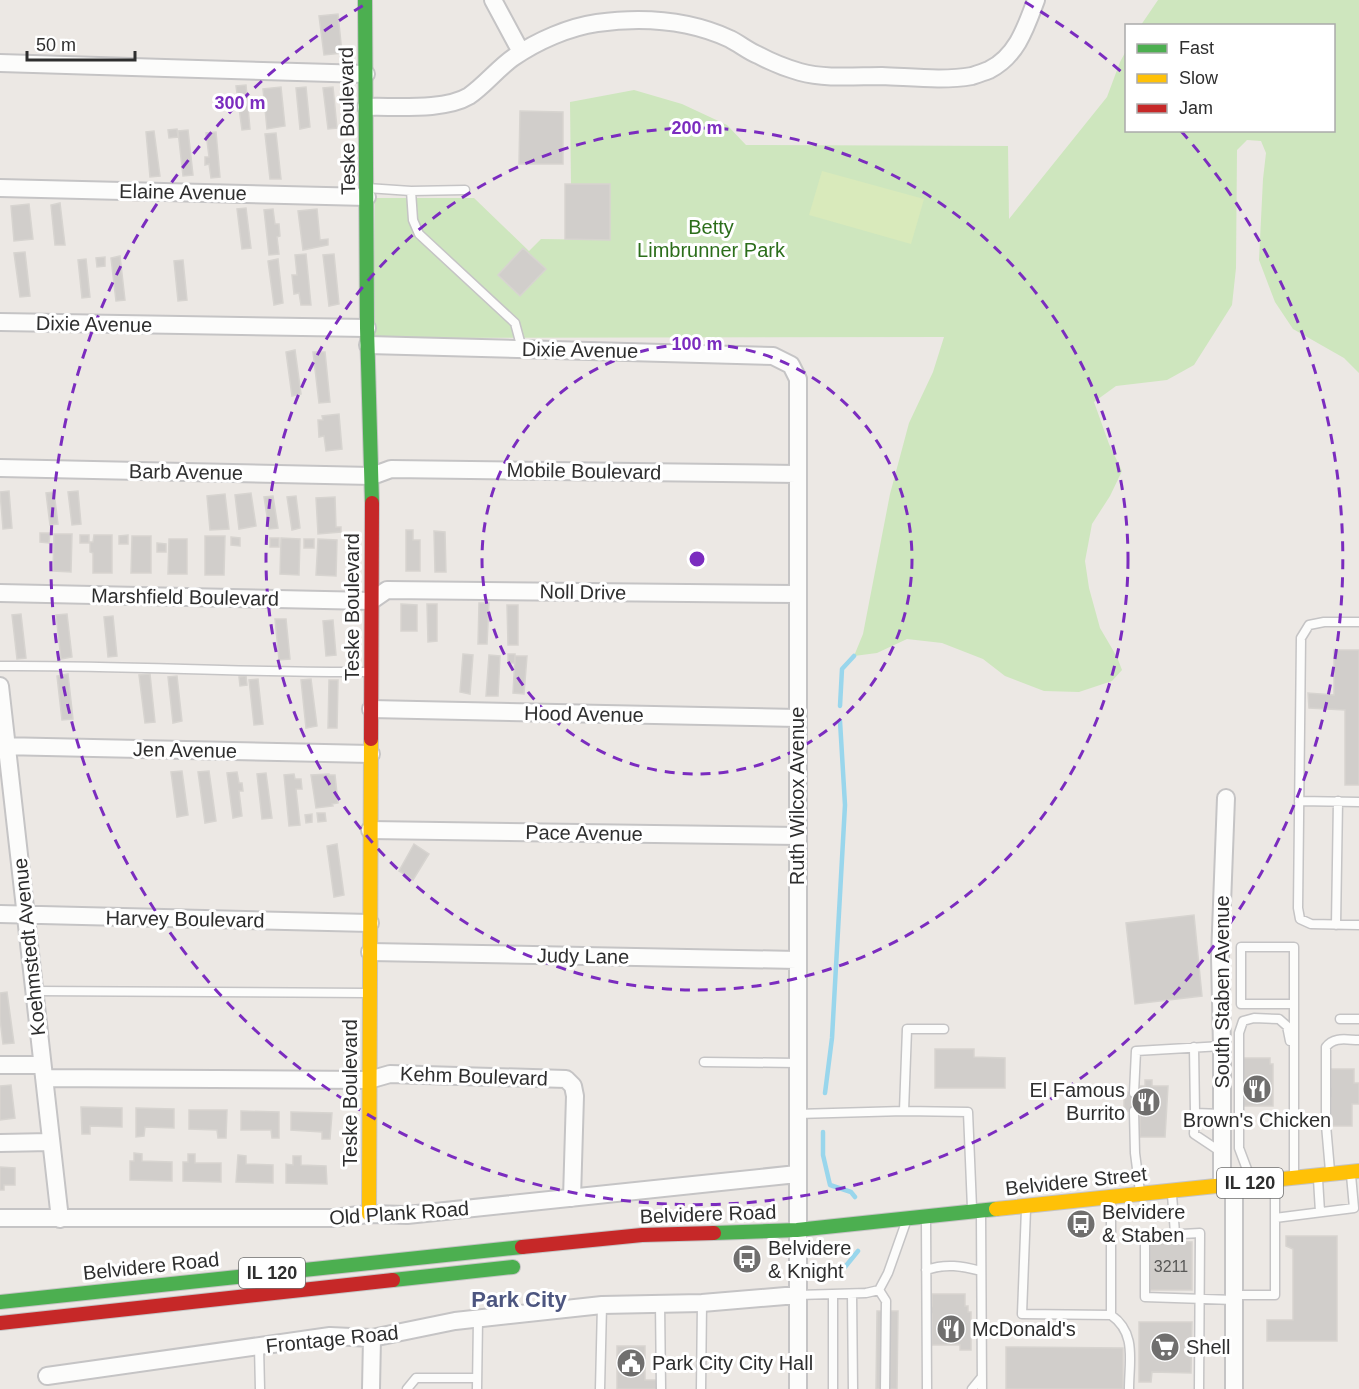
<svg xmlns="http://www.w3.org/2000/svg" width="1359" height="1389" font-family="Helvetica,sans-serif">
<rect width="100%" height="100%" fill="#ece8e4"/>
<path fill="#cee6be" d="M1158,0H1359V373L1344,358L1293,329L1275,302L1259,260L1263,179L1266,153L1261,141L1247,140L1237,150L1236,268L1232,305L1194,365L1167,380L1116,386L1094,402L1109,444L1122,471L1110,496L1092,524L1085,561L1089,588L1100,628L1117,657L1122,670L1112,681L1079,692L1044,691L1005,676L983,659L942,643L907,639L877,653L854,656L863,634L890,494L909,423L933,372L944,337L373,338L375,198H474L529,251L541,239L610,240V184H571L570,102L634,90L682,104L727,125L746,145L1008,146L1009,219L1107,97L1120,62L1126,51V130H1334V26L1141,25Z"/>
<path fill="#d9eabb" d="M822,171L924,199L911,244L809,215Z"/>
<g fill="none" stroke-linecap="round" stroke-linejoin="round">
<path stroke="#99d6ec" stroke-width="4.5" d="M840,706L842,669L854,656
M825,1093L832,1038L845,805L840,721
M823,1132V1155L830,1185L851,1192L855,1197
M845,1267L858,1251"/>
</g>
<path fill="#d1cecb" stroke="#d7d4d0" stroke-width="1.5" d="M338,14L342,53L324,55L319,16Z
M246,85L250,129L242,130L236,86Z
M281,87L285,126L267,129L263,89Z
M306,87L310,127L300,129L296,88Z
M333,87L337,128L328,129L323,88Z
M520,111L563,112V164H519Z
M177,129L178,137L169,138L168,130Z
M188,130L193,175L183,176L178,131Z
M154,131L160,176L150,177L146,132Z
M216,132L220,177L211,178L209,164L205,165V157H209L206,133Z
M276,133L281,179H270L265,134Z
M565,184H610V240L565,239Z
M60,203L65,245H55L51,205Z
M29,204L33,239L14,241L11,206Z
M246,208L251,248L242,249L237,209Z
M273,209L275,224H279L280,236L277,237L279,254L269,255L264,210Z
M317,209L320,240L328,239V245L303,250L298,211Z
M523,248L546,269L520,296L498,275Z
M25,252L30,296L20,297L14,253Z
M306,254L311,305H301L299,293L294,294L292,275H297L295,255Z
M334,254L339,304L329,306L323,255Z
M120,256L125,300L116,301L111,258Z
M105,257V266L97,267L96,258Z
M86,259L90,297L82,298L78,260Z
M278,259L283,303L274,305L268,261Z
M183,260L187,300L178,301L174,261Z
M295,350L301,394L292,396L286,352Z
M313,352H325L330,402L319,403Z
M339,414L342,449L326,451L324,436L319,437L318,420H323L322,416Z
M9,491L12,528L3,529L0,492Z
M78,491L81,524L72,525L68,492Z
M54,492L58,524L50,525L46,493Z
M251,493L256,526L239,529L235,495Z
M225,494L229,529L210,530L207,496Z
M273,496L278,528L269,529L264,497Z
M296,496L300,528L292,530L287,497Z
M335,497L336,527H341V532L318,534L316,498Z
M406,530H413V540H420V571H406Z
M434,531L445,532L446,572H435Z
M40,533H50L49,543L40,542Z
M54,534H72L71,572L53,571Z
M80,535H89V543H80Z
M94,535H112V573H93V553L90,552V542H93Z
M128,535V544H119V536Z
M132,536H151V573H131Z
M205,536H225L224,575H205Z
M231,537L240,538V546L231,545Z
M270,538H279V547H270Z
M281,538L300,539L299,575L280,574Z
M169,539H187V574H168Z
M304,539H314V548H304Z
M318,539L337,540L336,576L316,575Z
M157,543L166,544V552H157Z
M479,603H489L487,644H478Z
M401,604L417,605V631H401Z
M427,604H437V641L428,642Z
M507,605H518V645H508Z
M21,614L26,658L17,659L12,615Z
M67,614L72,657L61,659L56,615Z
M113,616L117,656L108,657L104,617Z
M275,619H286L290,659L279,660Z
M333,620L336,655L326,656L323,621Z
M1334,650H1359V785H1345V710L1309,708L1308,693L1334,695Z
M463,654L473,655L470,694L460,692Z
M508,654H515V663H508Z
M489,655L500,656L498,696H486Z
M515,656H527L524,694L513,693Z
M68,674L73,719L62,720L57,676Z
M150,674L155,722L145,723L139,675Z
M177,676L182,721L173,723L168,677Z
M246,676L247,685L240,686L239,677Z
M258,679L263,724L254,725L249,680Z
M311,679L317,726L306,728L301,680Z
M329,680H338L337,728H328Z
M182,771L188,815L177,817L171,772Z
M209,771L216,821L205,823L198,772Z
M237,772L239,783H242L243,791H239L242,816L233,818L227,773Z
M266,773L272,818L262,819L257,774Z
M294,774L295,779H301L302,789H296L300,825L289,826L284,775Z
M329,774V775H335L338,803L332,804L333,806L316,808L311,775Z
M317,813H325L326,821L318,822Z
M312,814V822L306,823L305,815Z
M337,844L344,895L334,897L327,846Z
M414,844L429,854L413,880L399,871Z
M1194,915L1202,996L1135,1004L1126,923Z
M7,992L14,1043L3,1044L0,1019V993Z
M935,1049H974V1057L1005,1058V1088H935Z
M1243,1058H1270V1064H1273V1106H1241V1073H1243Z
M1331,1069H1354V1083H1359V1104H1352V1126H1331V1098H1329V1087H1331Z
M1145,1080H1152V1086H1168L1165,1137H1140V1111H1124V1092L1139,1093L1140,1086H1145Z
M11,1085L15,1118L0,1120V1086Z
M81,1107L122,1108V1127L90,1126V1134H82Z
M136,1108L174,1109V1128L145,1127L144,1136L136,1137Z
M189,1110H227L226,1138H218L217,1130L189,1129Z
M241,1111L279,1112V1138H272L271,1130H241Z
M291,1112L332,1113L330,1139H322V1132L291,1130Z
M134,1153L142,1154V1161L172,1162V1181L130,1180V1161H134Z
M188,1154H195V1163H221V1182L183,1181V1162H188Z
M238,1155L246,1156V1164L273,1165V1183L236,1182Z
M293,1156H301V1165L326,1166L327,1184L286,1183V1164L293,1165Z
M0,1167L15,1168V1185H4V1190H0Z
M1286,1236H1337V1341H1267V1320H1293V1249L1286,1246Z
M1150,1241L1192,1242V1290H1150Z
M932,1294H965V1306H968V1312H971V1350H960V1345H932V1314H929V1306H932Z
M877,1311H898L897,1389H876Z
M1139,1322H1192L1191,1373L1152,1372L1151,1382H1139Z
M617,1346H645V1380H657V1389H617Z
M1006,1347L1123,1348V1389H1006Z"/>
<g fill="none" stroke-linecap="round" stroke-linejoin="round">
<g stroke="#c5c4c5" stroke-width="11">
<path id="lane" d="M367,188L411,191L413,220L419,234L515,323L522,349
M411,191L465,190
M1359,622H1324L1309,625L1301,638L1298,908L1300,919L1311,924L1359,925
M0,666C123,665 246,673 368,672
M1299,801L1359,802
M1336,925L1338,801
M34,991L367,993
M1294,1004H1241V947H1294V1175
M1340,1019H1359
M1194,1047L1195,1113L1222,1114
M704,1062L797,1063
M1134,1093L1136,1051L1222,1046
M904,1111L907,1029H944
M1134,1111L1135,1153L1140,1192
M1195,1113L1194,1134L1221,1152
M797,1114L904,1111L968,1112L972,1208
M1330,1171L1326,1125V1047C1334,1036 1347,1040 1359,1040
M1318,1179L1320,1212
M1251,1180L1239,1148V1033L1243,1021L1254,1018L1279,1019L1287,1026L1290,1041
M1172,1195L1175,1233
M1026,1209L1022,1314L1111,1315V1201
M981,1215L982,1389
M1275,1218L1354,1208L1351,1175
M926,1221L927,1389
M926,1270C946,1263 962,1266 981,1271
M879,1290L886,1301L885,1389
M852,1294L853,1389
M798,1295L866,1293L879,1290L888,1273L906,1222
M1234,1295H1275V1184
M660,1303L661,1389
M1111,1315C1137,1333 1129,1361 1129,1389
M259,1346L260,1389
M407,1389L416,1378H477
M477,1389L478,1319
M600,1389L602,1305
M701,1389L702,1303
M833,1389V1294
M972,1389L981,1378
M1199,1389L1200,1233L1145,1236V1297C1175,1298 1204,1299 1234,1300"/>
</g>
<g stroke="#c5c4c5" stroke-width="20">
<path id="street" d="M493,0L521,52
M0,63L366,74
M366,107C395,106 444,111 469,96C485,85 498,68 514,57C537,41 569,27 597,23C641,17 689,20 730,39C740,44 748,51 758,55C771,62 786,68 800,72C825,79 856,76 882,76C911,77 943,81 972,76C978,74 984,72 989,70C1017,56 1026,27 1036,0
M0,188L367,197
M0,322L367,328
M368,345L773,356L791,365L798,379V1389
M0,468L372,476L391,469L797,474
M0,593L371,601L387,590L797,594
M0,686L60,1219
M371,709L797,718
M0,746L371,754
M370,830L798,836
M0,914L370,923
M370,952L797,960
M0,1065H42
M44,1078L369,1080L390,1074L566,1079L573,1086L575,1096L572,1198
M0,1143L50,1142
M1222,1186V1046L1220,957L1226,798
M0,1218H333L369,1214L407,1215L797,1174
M47,1376L330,1336L372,1338L455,1321L602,1305L702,1303L797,1295
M371,1389L372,1338
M1234,1389V1185"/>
</g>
<g stroke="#c5c4c5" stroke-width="16">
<path id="fast" d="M365,0L367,328L372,503
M714,1233L797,1230L996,1209
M393,1280L513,1267
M0,1302L522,1247"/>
</g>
<g stroke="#c5c4c5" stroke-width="16">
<path id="slow" d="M996,1209L1359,1171
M369,1214L371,739"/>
</g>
<g stroke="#c5c4c5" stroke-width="16">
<path id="jam" d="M371,739L372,503
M522,1247L642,1235L714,1233
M0,1323L393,1280"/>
</g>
<use href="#lane" stroke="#fcfcfb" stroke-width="8"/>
<use href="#street" stroke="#fcfcfb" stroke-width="16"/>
<use href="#fast" stroke="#4caf50" stroke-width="14"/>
<use href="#slow" stroke="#ffc107" stroke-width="14"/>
<use href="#jam" stroke="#c62828" stroke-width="14"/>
</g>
<g fill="none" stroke="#7b2cbf" stroke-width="3" stroke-dasharray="10 8">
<circle cx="697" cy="559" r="215"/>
<circle cx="697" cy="559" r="431"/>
<path d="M1025 2A646 646 0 0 1 1125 75M1181 131A646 646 0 1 1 369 2"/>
</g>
<defs>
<g id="restaurant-disc" transform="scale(1.5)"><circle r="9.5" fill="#706f6e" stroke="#fff"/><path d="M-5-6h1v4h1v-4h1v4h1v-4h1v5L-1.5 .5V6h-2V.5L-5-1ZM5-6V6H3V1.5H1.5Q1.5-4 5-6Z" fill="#fff"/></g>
<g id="bus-disc" transform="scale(1.5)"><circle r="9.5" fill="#706f6e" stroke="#fff"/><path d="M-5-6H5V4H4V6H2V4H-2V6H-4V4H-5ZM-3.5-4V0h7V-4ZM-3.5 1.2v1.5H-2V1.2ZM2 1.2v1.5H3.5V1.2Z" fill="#fff"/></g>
<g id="supermarket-disc" transform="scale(1.5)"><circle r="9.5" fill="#706f6e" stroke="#fff"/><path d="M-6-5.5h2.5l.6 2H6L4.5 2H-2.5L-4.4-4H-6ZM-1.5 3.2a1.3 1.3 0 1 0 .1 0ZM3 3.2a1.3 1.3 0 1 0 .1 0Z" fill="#fff"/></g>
<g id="civic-disc" transform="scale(1.5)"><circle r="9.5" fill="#706f6e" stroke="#fff"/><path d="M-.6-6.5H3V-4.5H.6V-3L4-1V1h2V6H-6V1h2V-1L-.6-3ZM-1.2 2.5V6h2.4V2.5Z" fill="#fff"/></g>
</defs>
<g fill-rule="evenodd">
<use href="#restaurant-disc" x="1257" y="1089"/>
<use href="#restaurant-disc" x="1146" y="1102"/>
<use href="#bus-disc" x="1081" y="1224"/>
<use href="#bus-disc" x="747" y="1259"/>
<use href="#restaurant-disc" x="951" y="1329"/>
<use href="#supermarket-disc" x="1165" y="1347"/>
<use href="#civic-disc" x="631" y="1363"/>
</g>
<g text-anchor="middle" stroke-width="6" stroke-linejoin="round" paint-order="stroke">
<g font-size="16" fill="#585857">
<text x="1171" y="1272">3211</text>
</g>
<g fill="#fff" stroke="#6d6d6d" stroke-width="1.5">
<rect x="1217" y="1168" width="66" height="30" rx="4.5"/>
<rect x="239" y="1258" width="66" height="30" rx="4.5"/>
</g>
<g font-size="18" font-weight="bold" fill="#2e2e2e">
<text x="1250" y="1189">IL 120</text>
<text x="272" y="1279">IL 120</text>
</g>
<g font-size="20" fill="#2e2e2e" stroke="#fff">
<text transform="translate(347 121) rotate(-91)" y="7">Teske Boulevard</text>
<text transform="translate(183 192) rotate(1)" y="7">Elaine Avenue</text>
<text transform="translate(94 324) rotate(1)" y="7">Dixie Avenue</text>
<text transform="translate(580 350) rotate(1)" y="7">Dixie Avenue</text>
<text transform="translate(584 471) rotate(1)" y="7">Mobile Boulevard</text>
<text transform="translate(186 472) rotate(1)" y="7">Barb Avenue</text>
<text transform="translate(583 592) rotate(1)" y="7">Noll Drive</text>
<text transform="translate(185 597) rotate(1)" y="7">Marshfield Boulevard</text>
<text transform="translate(352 607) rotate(-90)" y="7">Teske Boulevard</text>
<text transform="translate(584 714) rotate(1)" y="7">Hood Avenue</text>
<text transform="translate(185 750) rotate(1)" y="7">Jen Avenue</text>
<text transform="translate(797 796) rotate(-90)" y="7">Ruth Wilcox Avenue</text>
<text transform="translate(584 833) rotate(1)" y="7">Pace Avenue</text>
<text transform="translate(185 919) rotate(1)" y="7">Harvey Boulevard</text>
<text transform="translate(29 947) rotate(-96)" y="7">Koehmstedt Avenue</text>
<text transform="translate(583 956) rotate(1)" y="7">Judy Lane</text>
<text transform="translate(1222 992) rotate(-90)" y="7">South Staben Avenue</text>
<text transform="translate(474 1076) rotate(2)" y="7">Kehm Boulevard</text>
<text transform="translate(350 1093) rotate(-90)" y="7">Teske Boulevard</text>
<text transform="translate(1076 1181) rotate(-6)" y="7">Belvidere Street</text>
<text transform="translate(399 1213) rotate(-4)" y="7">Old Plank Road</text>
<text transform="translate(708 1214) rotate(-2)" y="7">Belvidere Road</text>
<text transform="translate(151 1266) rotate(-6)" y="7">Belvidere Road</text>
<text transform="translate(332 1339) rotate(-6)" y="7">Frontage Road</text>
</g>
<g font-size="20" fill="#2c6e1b" stroke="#fff">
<text x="711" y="234">Betty<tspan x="711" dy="23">Limbrunner Park</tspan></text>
</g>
<g font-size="20" fill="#2e2e2e" stroke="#fff" text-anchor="start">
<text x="1125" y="1097" text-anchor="end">El Famous<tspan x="1125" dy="23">Burrito</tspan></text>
<text x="1257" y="1127" text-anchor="middle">Brown's Chicken</text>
<text x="1102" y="1219">Belvidere<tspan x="1102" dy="23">&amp; Staben</tspan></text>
<text x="768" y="1255">Belvidere<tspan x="768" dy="23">&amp; Knight</tspan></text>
<text x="972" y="1336">McDonald's</text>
<text x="1186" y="1354">Shell</text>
<text x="652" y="1370">Park City City Hall</text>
</g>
<g font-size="22" font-weight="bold" fill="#4d5680" stroke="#fff">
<text x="519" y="1307">Park City</text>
</g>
</g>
<circle cx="697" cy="559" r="9" fill="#7b2cbf" stroke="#fff" stroke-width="3"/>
<g font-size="18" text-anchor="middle" font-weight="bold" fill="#7b2cbf" stroke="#fff" stroke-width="6" stroke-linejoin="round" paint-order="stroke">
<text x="240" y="109">300 m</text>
<text x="697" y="134">200 m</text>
<text x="697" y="350">100 m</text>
</g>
<rect x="1125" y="24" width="210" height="108" fill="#ffffff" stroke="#ababab" stroke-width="1.5"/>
<rect x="1137" y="44" width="30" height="9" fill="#4caf50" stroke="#ababab" stroke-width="1.5"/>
<text x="1179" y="54" font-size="18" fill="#2e2e2e">Fast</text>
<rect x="1137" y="74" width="30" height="9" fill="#ffc107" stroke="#ababab" stroke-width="1.5"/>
<text x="1179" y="84" font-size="18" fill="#2e2e2e">Slow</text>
<rect x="1137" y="104" width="30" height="9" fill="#c62828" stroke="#ababab" stroke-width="1.5"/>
<text x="1179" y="114" font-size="18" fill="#2e2e2e">Jam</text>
<path d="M27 51v9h108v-9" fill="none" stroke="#2e2e2e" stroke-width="3"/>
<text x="36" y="51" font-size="18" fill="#2e2e2e" stroke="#ffffff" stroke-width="4.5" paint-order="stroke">50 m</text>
</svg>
